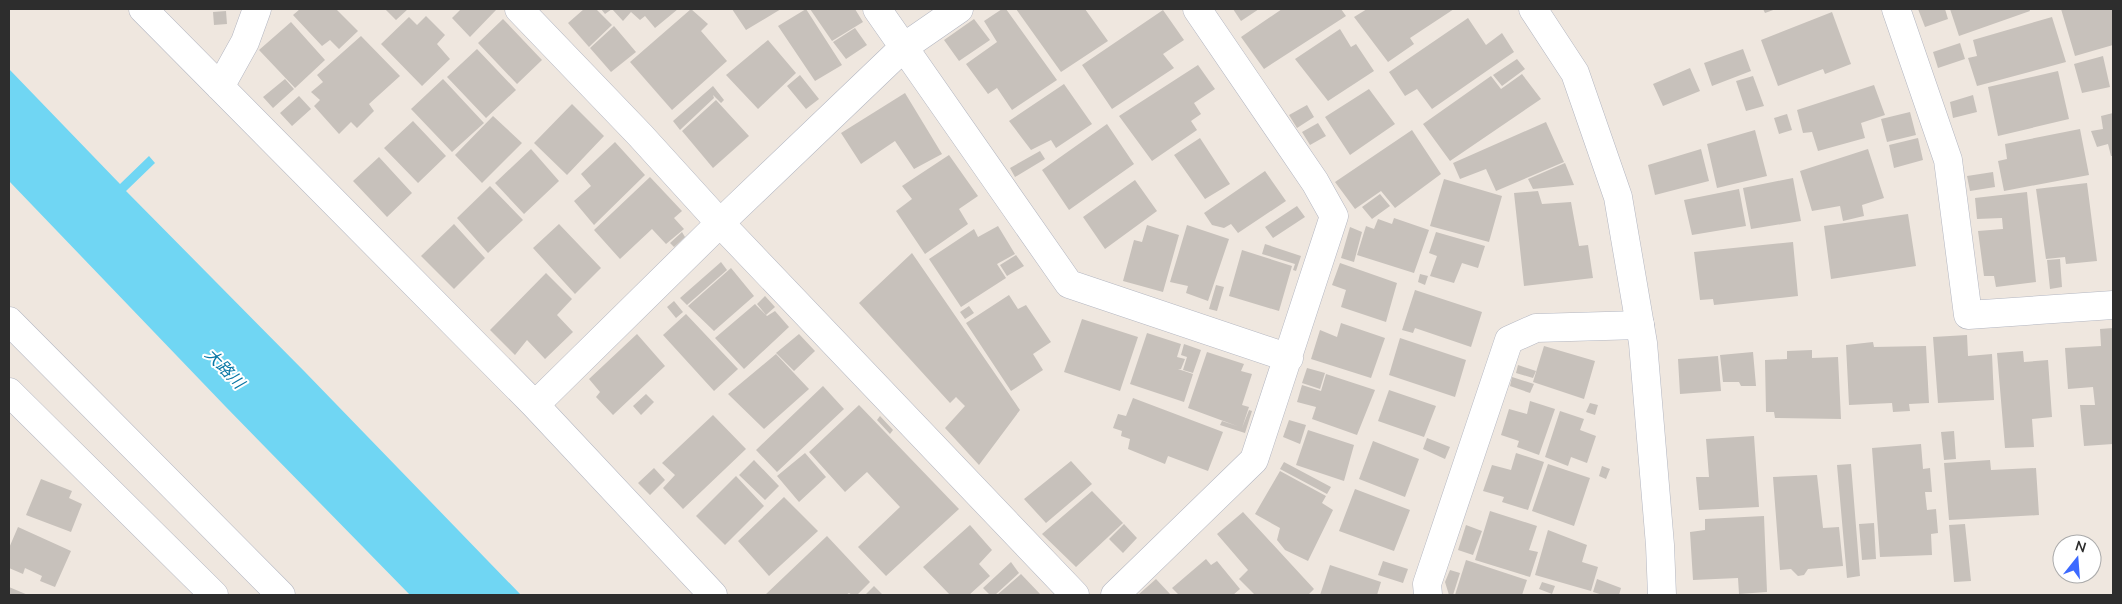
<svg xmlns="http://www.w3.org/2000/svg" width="2122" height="604" font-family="Mulish,'Noto Sans JP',sans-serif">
<rect width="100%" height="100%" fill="#efe7df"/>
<path fill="#70d6f3" d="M9,69L120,184L149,156L155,163L126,191L305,372L521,595H410L225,406L9,181Z"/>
<path fill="#c7c1bb" d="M300,9H336L358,31L339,49L330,40L322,46L293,15Z
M385,9H408L396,20Z
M461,9H495L496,10L470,37L452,18Z
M584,9H596L612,25L589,47L568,23Z
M601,9H678L655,28L645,16L640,20L631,12L623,21L612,9L605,14Z
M691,9L708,24L701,31L727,61L672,110L630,62Z
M732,9H781L746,30Z
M806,9L842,65L815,81L778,26Z
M810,9H855L863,22L832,41Z
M1002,9H1006L1057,80L1012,110L997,88L988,94L966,64L997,42L984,21Z
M1016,9H1085L1108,41L1061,72Z
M1233,9H1259L1241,21Z
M1282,9H1341L1346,16L1264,69L1241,37Z
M1367,9H1454L1410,38L1414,44L1388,62L1354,17Z
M1763,9H1776L1765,13Z
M1918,9H1945L1948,19L1925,27Z
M1950,9H2029L2030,11L1959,36Z
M2061,9H2113V45L2075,56Z
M1163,10L1184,40L1163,54L1174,68L1112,109L1082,65Z
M226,11L227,24L214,25L213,12Z
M1832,12L1851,64L1825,74L1823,69L1778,86L1761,40Z
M426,16L445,35L437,44L450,59L422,86L381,44L409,17L417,25Z
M2052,17L2066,62L1977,86L1968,58L1977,56L1973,40Z
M1468,18L1486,45L1502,33L1514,52L1432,109L1417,89L1405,96L1389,72Z
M503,19L542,60L517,84L478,43Z
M974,19L990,40L959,61L944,40Z
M291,22L325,60L295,88L259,50Z
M614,26L636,52L611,72L590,48Z
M855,28L867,45L846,59L833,42Z
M1340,29L1351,47L1356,44L1374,71L1328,101L1295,59Z
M361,36L400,76L369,104L374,111L357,128L351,122L339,134L314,106L320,100L311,92L323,82L317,75Z
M768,40L796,73L758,109L726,75Z
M1960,43L1965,59L1938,68L1933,52Z
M477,49L516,90L486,118L447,77Z
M1743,49L1751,71L1712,86L1704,63Z
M2103,56L2110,87L2082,93L2074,64Z
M1517,59L1525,69L1502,86L1493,75Z
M1198,65L1215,89L1194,103L1201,114L1191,121L1197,130L1152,161L1119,116Z
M1690,68L1700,91L1663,106L1653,84Z
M2058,71L2069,119L1998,136L1988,87Z
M1522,74L1541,99L1450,161L1423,124L1491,76L1501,89Z
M800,75L819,99L806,109L787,86Z
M1753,76L1764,106L1746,111L1736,81Z
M285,79L294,89L273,108L263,97Z
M443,79L484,123L452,152L411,109Z
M1064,84L1092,124L1056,148L1051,140L1031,150L1009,121Z
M1874,85L1885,115L1861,123L1865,138L1818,151L1812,132L1803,133L1797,110Z
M713,86L724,100L721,103L713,95L714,98L680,130L673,121Z
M1369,89L1395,124L1350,155L1325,117Z
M905,93L942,154L914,169L895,141L861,164L841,133Z
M1973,95L1977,112L1953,118L1950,102Z
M299,96L311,109L292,126L280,113Z
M716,100L749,136L713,168L682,131Z
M572,104L604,136L567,175L534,143Z
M1307,105L1314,117L1297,128L1289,115Z
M1910,112L1916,135L1887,142L1881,119Z
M2113,113V156H2111L2108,144L2097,147L2091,131L2103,129L2101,116Z
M1787,114L1792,130L1779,134L1774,118Z
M493,116L522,143L482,183L455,155Z
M413,121L446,156L418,183L384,148Z
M1546,122L1564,162L1496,191L1486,169L1460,179L1453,163Z
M1318,123L1326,136L1310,145L1302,132Z
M1107,124L1134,164L1069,210L1042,170Z
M2080,129L2089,175L2004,191L1998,161L2007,159L2005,144Z
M1412,130L1441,174L1395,208L1381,191L1355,209L1335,182Z
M1755,130L1767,176L1717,188L1707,144Z
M1200,138L1230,184L1205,199L1174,155Z
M1918,138L1923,160L1894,168L1889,145Z
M615,142L645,175L594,225L574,201L591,186L581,174Z
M531,149L559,181L524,214L495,183Z
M1701,149L1709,181L1655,195L1648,165Z
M1868,149L1884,198L1862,205L1864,216L1843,221L1840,206L1812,211L1800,171Z
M1040,151L1045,159L1015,177L1010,168Z
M949,155L978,196L959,209L968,224L925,254L896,211L912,199L902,186Z
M379,157L412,193L387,217L353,181Z
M1565,163L1574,185L1533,189L1528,179Z
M1265,171L1286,201L1238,233L1231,224L1224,228L1212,225L1204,213Z
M1993,172L1995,187L1970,191L1967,176Z
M650,177L682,211L674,218L684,229L666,244L652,229L620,259L594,230Z
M1793,178L1801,221L1751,229L1743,188Z
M1444,179L1502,196L1489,242L1430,226Z
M1135,180L1157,211L1105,249L1083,217Z
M2087,183L2097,261L2066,264L2065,257L2046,259L2036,189Z
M490,186L523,220L488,253L457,218Z
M1739,189L1746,226L1692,235L1684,200Z
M1538,191L1542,204L1571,202L1579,246L1588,245L1593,278L1524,286L1514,193Z
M2027,192L2036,282L1996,287L1994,276H1984L1978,231L2003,229L2002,218L1977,219L1975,198Z
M1380,194L1390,206L1372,219L1362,207Z
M1297,206L1305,217L1273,238L1265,227Z
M1908,214L1916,266L1831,279L1824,226Z
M1394,218L1429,230L1414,273L1357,255L1366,226L1374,229L1378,219L1392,224Z
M454,224L485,258L454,289L421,256Z
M559,224L601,268L575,294L533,248Z
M1147,225L1179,235L1163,292L1123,281L1134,240L1142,242Z
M1187,225L1229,239L1208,301L1186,293L1188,286L1170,282Z
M998,226L1015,254L997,264L1006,278L961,307L929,259L974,229L978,237Z
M1350,227L1362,232L1354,262L1341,258Z
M682,232L685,237L674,247L670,243Z
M1436,232L1485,246L1478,268L1462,263L1454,283L1430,276L1437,256L1429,253Z
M1793,242L1798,296L1714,305L1713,299L1700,300L1694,252Z
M1265,244L1301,256L1296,271L1293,270L1295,264L1262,254Z
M1242,250L1292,266L1279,311L1229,296Z
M912,253L1020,410L979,465L945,428L965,406L956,397L950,403L859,303Z
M1016,255L1024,266L1007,276L1000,265Z
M2060,259L2062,287L2050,289L2047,260Z
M721,262L727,270L687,305L680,298Z
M1340,263L1397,283L1386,322L1341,307L1346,290L1332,285Z
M731,268L754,296L714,331L688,306Z
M546,273L572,299L557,315L573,332L545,359L527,340L515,355L490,330Z
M1420,274L1428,276L1425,285L1418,282Z
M1216,285L1224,287L1217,311L1209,309Z
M1415,290L1482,312L1471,347L1415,328L1413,333L1402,330Z
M1009,295L1018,309L1026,305L1051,342L1033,354L1043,370L1011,391L966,323Z
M765,296L775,307L766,315L757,304Z
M674,301L683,312L676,318L667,307Z
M755,304L767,316L775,311L789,327L744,369L715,338Z
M969,306L974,313L965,319L960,312Z
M686,314L738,369L714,391L663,335Z
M1082,319L1138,337L1120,391L1064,372Z
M1341,323L1385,338L1371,378L1311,359L1320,330L1337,337Z
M2113,328V444L2084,446L2080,405H2095L2093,387L2068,389L2065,348L2101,346L2100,329Z
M1147,333L1181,344L1177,357L1185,359L1181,369H1178L1193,374L1184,402L1130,384Z
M637,334L665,366L613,415L596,397L600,392L589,379Z
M799,334L815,351L794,371L776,353Z
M1967,335L1968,356L1992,354L1994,400L1938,403L1933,337Z
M1400,338L1466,360L1455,397L1389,375Z
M1873,342L1874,347L1926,346L1929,403L1909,404L1910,411L1893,412L1892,403L1849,405L1846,345Z
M1184,344L1201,350L1193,373L1183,370L1187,357L1181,355Z
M1544,346L1595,361L1584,399L1533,382Z
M1812,350V358L1838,357L1841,419L1775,418L1774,412H1766L1765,360L1787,359V351Z
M2023,351L2024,362L2048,360L2052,417L2032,419L2034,447L2005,448L1997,353Z
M1207,352L1244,364L1241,371L1252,374L1242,405L1249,407L1242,428L1249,410L1252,411L1245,433L1220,425L1222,421L1237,426L1188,408Z
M1753,352L1756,386H1741L1739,382H1723L1720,355Z
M776,354L809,389L764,429L728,394Z
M1718,356L1721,391L1680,394L1678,359Z
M1518,365L1536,371L1533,378L1516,373Z
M1307,368L1325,373L1320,389L1302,383Z
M1326,374L1375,390L1357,435L1312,419L1316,407L1297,402L1302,385L1321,391Z
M1512,377L1534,384L1530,393L1510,386Z
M823,386L844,409L777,472L756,450Z
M1389,390L1436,406L1424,437L1378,421Z
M646,394L654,402L641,415L633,406Z
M1133,398L1223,432L1208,471L1168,456L1165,464L1128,449L1130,439L1121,436L1122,431L1113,428L1118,414L1126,416Z
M1530,401L1555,409L1539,455L1517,447L1519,441L1501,435L1509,409L1527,414Z
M1590,403L1598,405L1595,415L1586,412Z
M859,405L959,509L886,576L858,547L900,507L867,472L845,492L809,452Z
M1560,411L1584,419L1580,430L1596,436L1587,463L1571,457L1568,466L1545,457Z
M713,415L746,449L683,509L663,488L675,475L662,463Z
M880,416L893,430L890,434L877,420Z
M1289,420L1306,425L1300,444L1283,437Z
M1308,430L1354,445L1344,481L1296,465Z
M1954,431L1956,459L1944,460L1941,432Z
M1754,436L1759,507L1699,510L1696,477H1709L1706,439Z
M1427,438L1450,447L1445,459L1423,449Z
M1373,441L1419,459L1405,497L1359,479Z
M1921,444L1923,469L1930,468L1932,492H1925L1927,510L1936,509L1938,533L1931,534L1932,555L1880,557L1872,448Z
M805,453L826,477L799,502L777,476Z
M1516,453L1544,462L1528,510L1502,502L1504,497L1483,491L1492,465L1511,470Z
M754,460L779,486L765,500L739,475Z
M1990,460L1991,470L2036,468L2039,515L1949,520L1944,463Z
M1071,461L1092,484L1046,523L1024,499Z
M1284,462L1331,487L1327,494L1280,469Z
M1548,464L1590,478L1574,526L1532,511Z
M1851,464L1860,576L1847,578L1837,465Z
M1602,466L1610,469L1606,479L1599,476Z
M654,468L665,480L650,495L638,483Z
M1280,471L1326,496L1322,503L1333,510L1308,561L1285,550L1277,540L1280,528L1255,514Z
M1817,475L1823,528L1839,527L1843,566L1808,569L1804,575L1798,576L1791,569L1780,570L1773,477Z
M736,476L764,506L725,545L696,516Z
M41,479L72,491L69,498L82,504L71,532L26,515Z
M1355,489L1410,510L1394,551L1339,531Z
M1092,491L1123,523L1076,567L1042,534Z
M784,497L818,531L769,576L738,541Z
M1490,511L1537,526L1529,550L1538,552L1530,577L1475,560Z
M1243,512L1314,589L1308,595H1255L1239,579L1248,570L1217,534Z
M1764,516L1767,592L1739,594L1738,578L1693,580L1690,532L1705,530V519Z
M1874,523L1876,559L1862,560L1859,524Z
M1124,524L1137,538L1123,553L1109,539Z
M1965,524L1971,581L1954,582L1949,525Z
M970,525L992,550L979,564L990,576L969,595H950L923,567Z
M1466,525L1482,531L1473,555L1458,550Z
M18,527L71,551L55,587L40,581L42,576L25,568L23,574L9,568V548Z
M1548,530L1587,545L1582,562L1598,567L1591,591L1535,575Z
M827,536L870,582L857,595H852L849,593L846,595H765Z
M1206,559L1211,565L1217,561L1240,589L1233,595H1179L1172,588Z
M1466,560L1527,580L1522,595H1455Z
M1383,561L1408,569L1403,583L1378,575Z
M1011,562L1019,573L995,595H990L983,588Z
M1330,565L1381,582L1377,595H1320Z
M1450,570L1460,573L1453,595H1449L1445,582Z
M1021,574L1041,595H997Z
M1156,579L1171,595H1138Z
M1597,579L1621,588L1619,595H1603L1593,592Z
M1542,582L1555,586L1552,594L1539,589Z
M874,586L883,595H865Z
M9,587L28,595H9Z"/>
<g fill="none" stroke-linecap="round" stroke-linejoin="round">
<g stroke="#b3b6c1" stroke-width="29">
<path id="minor" d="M143,9L535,405L713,595
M519,9L640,135L720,223L1075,595
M877,9L1069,284L1289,358
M1896,9L1948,160L1968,315L2113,305
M220,87L245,42L257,9
M9,321L281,595
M9,392L214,595
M535,405L720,223L904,47L959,9
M1115,595L1254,460L1334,216L1315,182L1197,9
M1428,595L1427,584L1509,340L1536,328L1640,325"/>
</g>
<g stroke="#b3b6c1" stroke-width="29">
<path id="tertiary" d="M1533,9L1575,73L1618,197L1643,343L1660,545L1662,595"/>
</g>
<use href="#minor" stroke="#fff" stroke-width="28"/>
<use href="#tertiary" stroke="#fff" stroke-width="28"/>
</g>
<g text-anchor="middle" stroke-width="4" stroke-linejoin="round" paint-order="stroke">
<g font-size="16" font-style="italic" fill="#0977a5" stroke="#fff">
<text transform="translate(225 368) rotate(46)" y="6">大路川</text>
</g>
</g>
<rect width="2122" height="604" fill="none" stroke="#2d2d2d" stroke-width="20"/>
<g transform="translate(2077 559) rotate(17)"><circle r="24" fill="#ffffff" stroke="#ababab"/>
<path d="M0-4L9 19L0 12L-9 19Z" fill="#3c69ff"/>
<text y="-8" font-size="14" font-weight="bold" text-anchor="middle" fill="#2d2d2d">N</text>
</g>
</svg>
